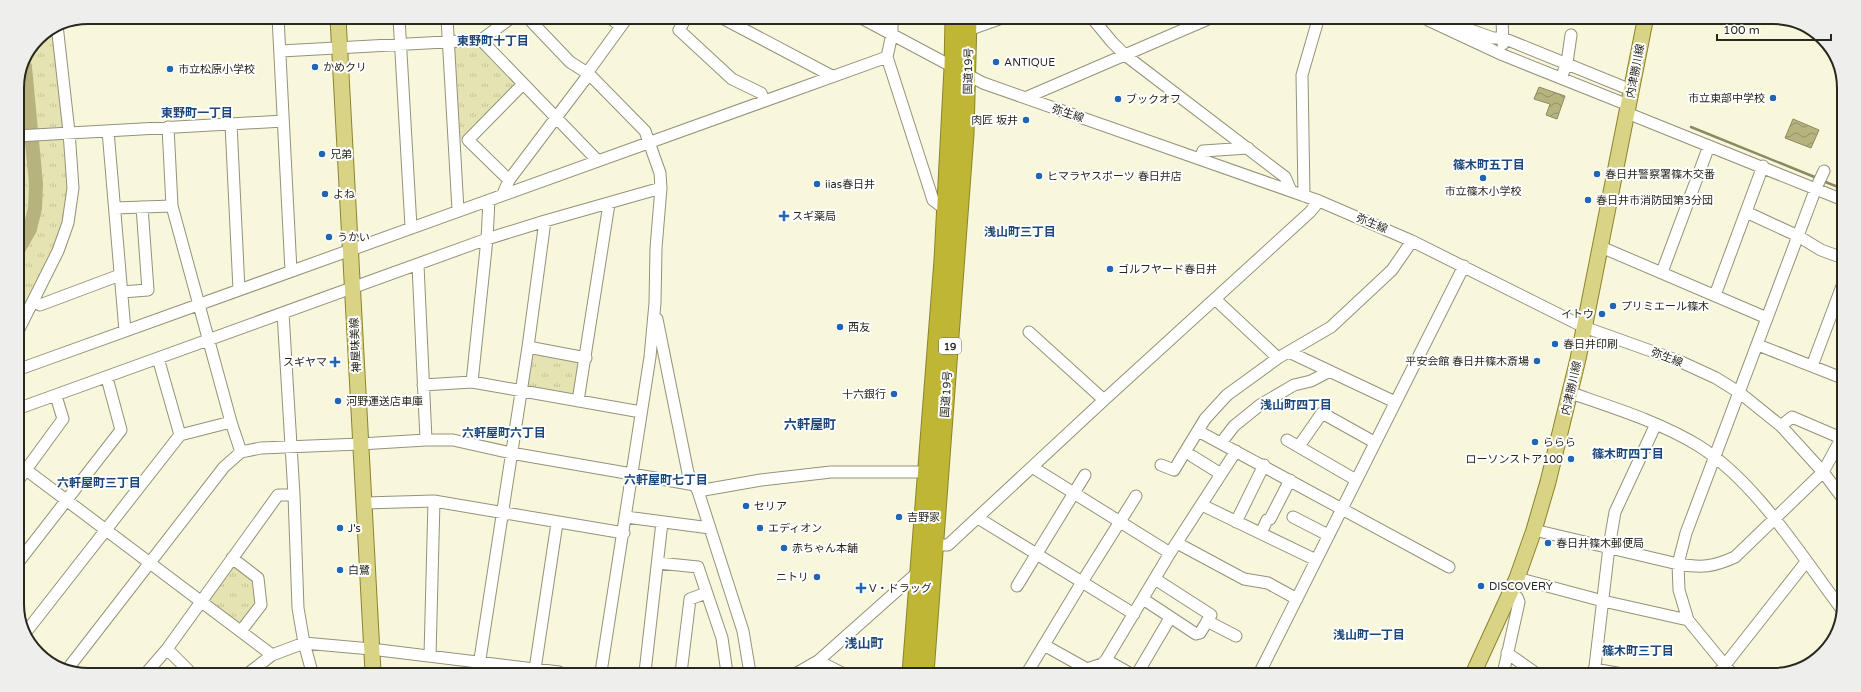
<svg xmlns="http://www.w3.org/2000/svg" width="1861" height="692" font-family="'Varela Round','Noto Sans JP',sans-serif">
<defs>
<pattern id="park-tufts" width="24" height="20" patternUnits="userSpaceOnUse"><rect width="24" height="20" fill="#e6e3b2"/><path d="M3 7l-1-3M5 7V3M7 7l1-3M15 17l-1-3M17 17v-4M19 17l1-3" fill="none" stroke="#c5c399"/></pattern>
<pattern id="water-waves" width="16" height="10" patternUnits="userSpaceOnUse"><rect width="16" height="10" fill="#b6b37f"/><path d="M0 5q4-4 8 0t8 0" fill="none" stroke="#949267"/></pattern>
</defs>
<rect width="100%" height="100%" fill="#f8f7dc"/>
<path fill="url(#park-tufts)" d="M53,28L70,182L64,226L17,324V84L38,38Z
M478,46L481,47L515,82V85L466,138H459L452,49L454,47Z
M533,351L579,360L573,397L524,386Z
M232,564L257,579L259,604L240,625L208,601V598Z"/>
<path fill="url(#water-waves)" stroke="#8c8962" d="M1539,87L1565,96L1557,119L1546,115L1550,104L1534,99Z
M1793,119L1819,130L1811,148L1785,138Z"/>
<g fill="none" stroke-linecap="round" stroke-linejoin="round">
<path stroke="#8c8962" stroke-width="2.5" d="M1691,127L1817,178
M1823,181L1843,189"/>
<path stroke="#b6b37f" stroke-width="14" d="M17,252L30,229L35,208L36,184L25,67"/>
<g stroke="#94927a" stroke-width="13">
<path id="minor" d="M278,17L291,271
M399,18L411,227
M447,18L458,210
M528,18L570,62L589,74L645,131L660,173L661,188L656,248L655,303L650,357L601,672
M610,18L621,26
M686,18L679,30L732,79L761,93L764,101
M722,18L832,76
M863,19L983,83L1319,201L1412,241L1584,327L1679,361L1716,378L1740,393L1781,426L1823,472L1841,496
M892,19V34L887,57L933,200L945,209
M1093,19L1112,42L1125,55L1285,177L1291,191
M1428,20L1503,55L1628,105
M1502,20L1503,44
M1448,22L1493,38H1503L1631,90
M968,30L999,19
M481,40L597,160
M281,51L481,40L511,18
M587,73L627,18
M1561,78L1567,63L1571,35
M1025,98L1206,20
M1627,113L1843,200
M231,124L239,290
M168,127L172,206L231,422L241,452
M108,131L125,331
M17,136L283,121
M1200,159L1203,151L1248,148
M509,180L468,140L523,84
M503,194L509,180L589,74
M1304,196L1302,75L1318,20
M115,208L172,206
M1746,212L1798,236L1821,250L1843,258
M1601,247L1767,318
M418,265L426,440
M1662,272L1709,146
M122,292L148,290L142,207
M1715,295L1763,166
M1215,299L1278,358
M34,301L40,305L120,275
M283,313L294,495L298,608L304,643L312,672
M657,319L688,473L698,491L743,631L750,673
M1029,332L1104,400
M17,333L58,251L68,223L73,188L69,132L57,25
M1758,345L1842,378
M528,347L586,358
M1289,352L1395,402
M1812,366L1842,286
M17,370L887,57
M472,382L487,239L489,200
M423,385L472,382L641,412
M1571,393C1614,408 1660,422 1699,446C1756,482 1800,554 1840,607
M578,401L609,204
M17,409L487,239L545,221L661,188
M1781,426L1792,417L1841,438
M1198,431L1449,567
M180,435L231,422
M1287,440L1356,480
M1221,443L1234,426L1260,405L1294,385L1311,381L1330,371
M1299,446L1322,413L1374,442
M1192,456L1221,474
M17,463L272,655
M1161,465L1174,470L1205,419L1227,395L1278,358L1331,327L1392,270L1412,241
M1032,467L1170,553
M17,482L63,419L56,396
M698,491L761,480L831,472H926
M364,503L434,501L624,533
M1202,505L1316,560
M626,517L710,528
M1293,517L1328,535
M978,518L1134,614
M1236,522L1264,465
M1534,530L1678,564C1702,568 1713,567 1735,557L1823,472L1841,439
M1261,533L1267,520L1270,519L1290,480
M1177,543L1244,579L1268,583L1297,599
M935,545H948L1104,400L1310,212L1319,201
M232,558L258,578L261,605L241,631
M658,563L698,567L722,638L727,673
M17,564L121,430L107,378
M1517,578L1603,601L1688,620
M1017,586L1085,475
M1143,599L1196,634L1200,633L1211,615L1155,579
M1207,621L1236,636
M26,632L180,435L158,358
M1044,645L1087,669L1102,664L1106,660L1131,674
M167,649L189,671
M1507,653L1537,674
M430,656L434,501
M1106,660L1170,553L1236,451
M818,661L842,673
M535,669L557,523
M1594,669L1628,675
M66,671L224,467L241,452L261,448L360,444L426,440H453L511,453L695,485
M148,671L167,649L278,495H294
M250,672L272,655L304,643L371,649L559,672
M478,672L528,347L545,221
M645,672L662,522
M681,673L690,599L706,593
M797,673L818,661L918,572
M1027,673L1082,582L1136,496
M1137,674L1170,618
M1259,674L1464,266
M1503,674L1519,602L1517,597L1510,594
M1594,675L1609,547L1615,512L1656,424
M1717,675L1806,562
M1733,675L1688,620L1679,590L1678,564L1686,533L1816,188L1824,171"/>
</g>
<g stroke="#8b842d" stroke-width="17">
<path id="major" d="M338,18L373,672
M1473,674L1517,578L1534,530L1548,482L1578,359L1645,21"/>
</g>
<g stroke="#8b842d" stroke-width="19">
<path id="highway" d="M911,673L943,260L953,68L954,19
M925,673L965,134L968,19"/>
</g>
<use href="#minor" stroke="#fff" stroke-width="11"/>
<use href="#major" stroke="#d9d386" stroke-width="15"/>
<use href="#highway" stroke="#c0b635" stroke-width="17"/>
</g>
<g fill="#1f66b6" stroke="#fff" stroke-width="1.5">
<circle cx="996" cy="62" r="4"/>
<circle cx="315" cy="67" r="4"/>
<circle cx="170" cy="69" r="4"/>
<circle cx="1773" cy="98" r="4"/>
<circle cx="1118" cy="99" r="4"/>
<circle cx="1026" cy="120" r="4"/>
<circle cx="322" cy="154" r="4"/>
<circle cx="1597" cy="174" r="4"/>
<circle cx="1039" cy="176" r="4"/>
<circle cx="1483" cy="178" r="4"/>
<circle cx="817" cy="184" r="4"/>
<circle cx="325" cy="194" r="4"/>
<circle cx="1588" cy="200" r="4"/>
<path d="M782 210h4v4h4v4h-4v4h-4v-4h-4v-4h4z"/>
<circle cx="329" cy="237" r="4"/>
<circle cx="1110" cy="269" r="4"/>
<circle cx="1613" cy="306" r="4"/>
<circle cx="1602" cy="314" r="4"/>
<circle cx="840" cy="327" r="4"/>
<circle cx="1555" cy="344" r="4"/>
<circle cx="1537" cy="361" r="4"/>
<path d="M333 356h4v4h4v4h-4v4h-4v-4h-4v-4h4z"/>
<circle cx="894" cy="394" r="4"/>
<circle cx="338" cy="401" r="4"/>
<circle cx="1535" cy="442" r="4"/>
<circle cx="1571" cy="459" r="4"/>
<circle cx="746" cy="506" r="4"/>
<circle cx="899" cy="517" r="4"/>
<circle cx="340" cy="528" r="4"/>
<circle cx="760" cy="528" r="4"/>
<circle cx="1548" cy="543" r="4"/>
<circle cx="784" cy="548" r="4"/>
<circle cx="340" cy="570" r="4"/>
<circle cx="817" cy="577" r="4"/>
<circle cx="1481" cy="586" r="4"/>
<path d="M859 582h4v4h4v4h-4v4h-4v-4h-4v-4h4z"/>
</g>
<g text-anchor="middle" stroke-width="4" stroke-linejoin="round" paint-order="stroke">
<rect fill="#fff" stroke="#696862" stroke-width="1" x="939" y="338" width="22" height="16" rx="3"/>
<g font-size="10" font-weight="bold" fill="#29281e">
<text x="950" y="350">19</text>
</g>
<g font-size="11" fill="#29281e" stroke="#fff" text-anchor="start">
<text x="1004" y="66">ANTIQUE</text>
<text x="323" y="71">かめクリ</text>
<text x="178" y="73">市立松原小学校</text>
<text x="1765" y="102" text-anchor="end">市立東部中学校</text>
<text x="1126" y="103">ブックオフ</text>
<text x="1018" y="124" text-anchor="end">肉匠 坂井</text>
<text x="330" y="158">兄弟</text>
<text x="1605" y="178">春日井警察署篠木交番</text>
<text x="1047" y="180">ヒマラヤスポーツ 春日井店</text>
<text x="825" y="188">iias春日井</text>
<text x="1483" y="195" text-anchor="middle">市立篠木小学校</text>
<text x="333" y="198">よね</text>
<text x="1596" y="204">春日井市消防団第3分団</text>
<text x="792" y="220">スギ薬局</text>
<text x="337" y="241">うかい</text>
<text x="1118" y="273">ゴルフヤード春日井</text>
<text x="1621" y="310">プリミエール篠木</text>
<text x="1594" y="318" text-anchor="end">イトウ</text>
<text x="848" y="331">西友</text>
<text x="1563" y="348">春日井印刷</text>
<text x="1529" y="365" text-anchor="end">平安会館 春日井篠木斎場</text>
<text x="327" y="366" text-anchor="end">スギヤマ</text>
<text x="886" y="398" text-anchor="end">十六銀行</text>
<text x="346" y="405">河野運送店車庫</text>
<text x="1543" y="446">ららら</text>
<text x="1563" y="463" text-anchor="end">ローソンストア100</text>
<text x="754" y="510">セリア</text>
<text x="907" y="521">吉野家</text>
<text x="348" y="532">J's</text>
<text x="768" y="532">エディオン</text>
<text x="1556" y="547">春日井篠木郵便局</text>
<text x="792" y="552">赤ちゃん本舗</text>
<text x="348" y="574">白鷺</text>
<text x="809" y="581" text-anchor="end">ニトリ</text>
<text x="1489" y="590">DISCOVERY</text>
<text x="869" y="592">V・ドラッグ</text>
</g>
<g font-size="11" fill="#29281e" stroke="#fff">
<text transform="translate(968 71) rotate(-89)" y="4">国道19号</text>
<text transform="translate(1635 71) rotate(-79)" y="4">内津勝川線</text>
<text transform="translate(1068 113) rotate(19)" y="4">弥生線</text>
<text transform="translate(1372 223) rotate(23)" y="4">弥生線</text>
<text transform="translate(355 345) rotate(-93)" y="4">神屋味美線</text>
<text transform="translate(1667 357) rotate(21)" y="4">弥生線</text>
<text transform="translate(1571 388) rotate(-77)" y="4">内津勝川線</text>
<text transform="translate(946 394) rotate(-86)" y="4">国道19号</text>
</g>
<g font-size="12" font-weight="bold" fill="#1c487b" stroke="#fff">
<text x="493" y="45">東野町十丁目</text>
<text x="197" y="117">東野町一丁目</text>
<text x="1489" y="169">篠木町五丁目</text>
<text x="1020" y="236">浅山町三丁目</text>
<text x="1296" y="409">浅山町四丁目</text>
<text x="504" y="437">六軒屋町六丁目</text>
<text x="1628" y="458">篠木町四丁目</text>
<text x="666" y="484">六軒屋町七丁目</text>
<text x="99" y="487">六軒屋町三丁目</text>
<text x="1369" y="639">浅山町一丁目</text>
<text x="1638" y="655">篠木町三丁目</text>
</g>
<g font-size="13" font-weight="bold" fill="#1c487b" stroke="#fff">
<text x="810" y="429">六軒屋町</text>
<text x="864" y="648">浅山町</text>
</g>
</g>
<path d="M0 0H1861V692H0ZM88 24H1773A64 64 0 0 1 1837 88V604A64 64 0 0 1 1773 668H88A64 64 0 0 1 24 604V88A64 64 0 0 1 88 24Z" fill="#eeeeed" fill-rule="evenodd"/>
<path fill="none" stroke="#29281e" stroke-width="2" d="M88 24H1773A64 64 0 0 1 1837 88V604A64 64 0 0 1 1773 668H88A64 64 0 0 1 24 604V88A64 64 0 0 1 88 24Z"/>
<path d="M1717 34v6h114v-6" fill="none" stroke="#29281e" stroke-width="2"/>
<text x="1723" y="34" font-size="12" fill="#29281e" stroke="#ffffff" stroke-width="3" paint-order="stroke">100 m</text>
</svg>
